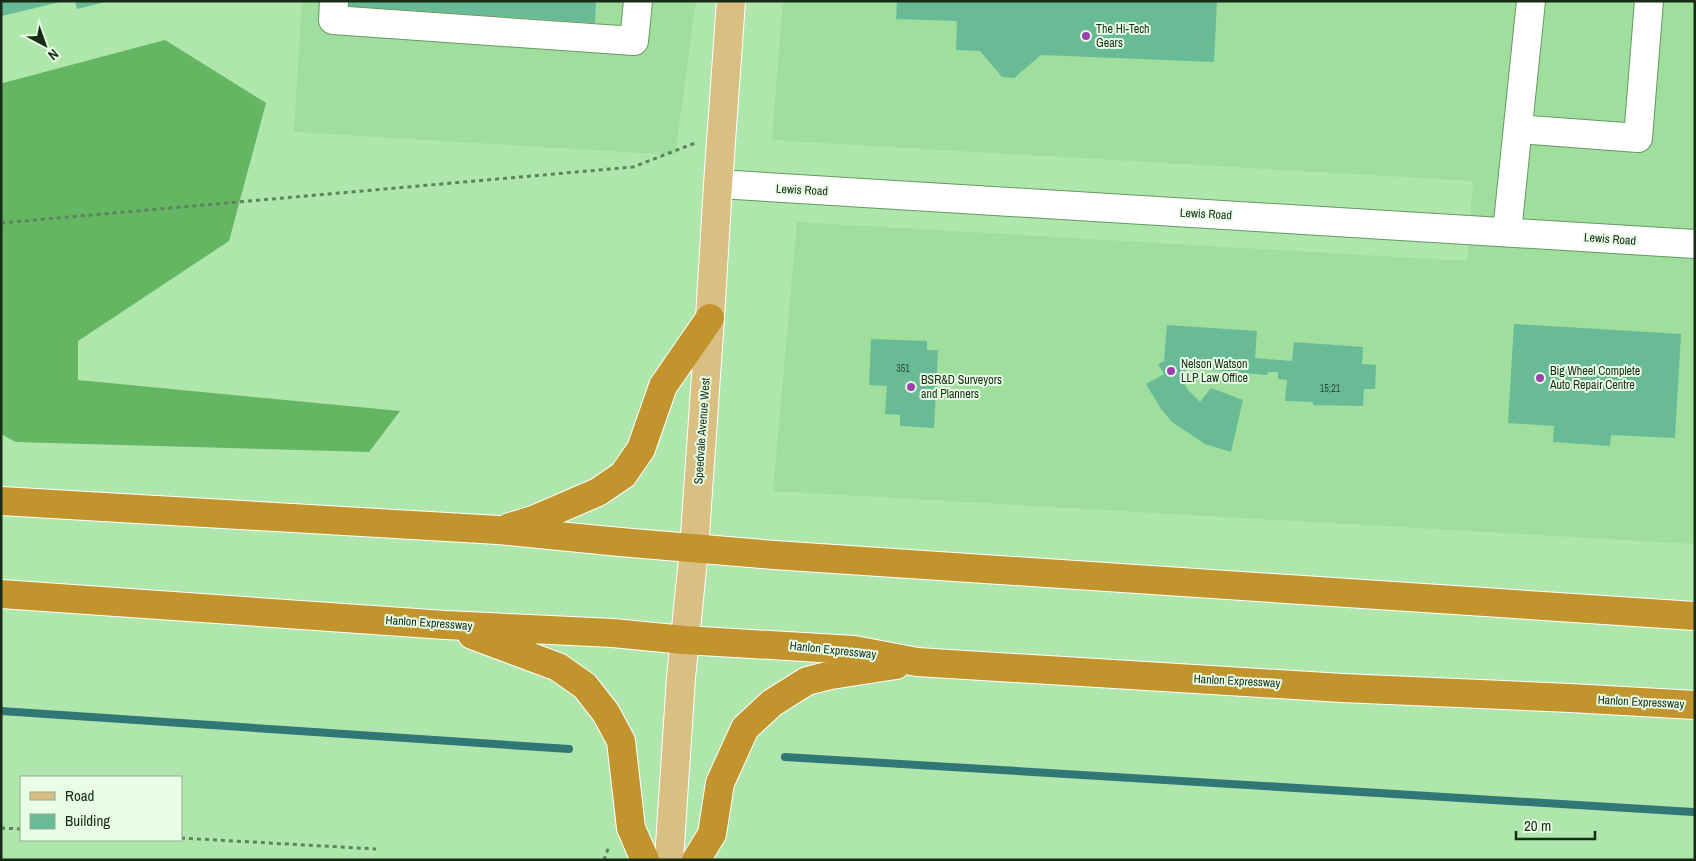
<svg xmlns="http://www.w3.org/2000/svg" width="1696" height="861" font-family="'Archivo Narrow',sans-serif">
<rect width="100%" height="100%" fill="#aee6ab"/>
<path fill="#a0de9d" d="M302,1H696L675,155L294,132Z
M783,1H1695V544L773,491L797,222L1467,261L1473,181L772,140Z"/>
<path fill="#64b662" d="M165,40L266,103L229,241L78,341V380L400,411L369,452L16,442L1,434V85L3,83Z"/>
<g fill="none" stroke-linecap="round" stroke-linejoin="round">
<path stroke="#307776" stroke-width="8" d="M1,711L569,749
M785,757L1693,812"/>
</g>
<path fill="#68bb96" d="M1,1H60V2L2,16Z
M75,1H105V2L77,9Z
M344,1H596L595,23L344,6Z
M897,1H1217L1214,62L1041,55L1014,78L1002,77L980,51L956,50L957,21L896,19Z
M1514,324L1681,334L1675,438L1611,435L1610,446L1553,442L1554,426L1508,423Z
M1167,325L1257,331L1255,358L1292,361L1294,342L1363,347L1362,364L1376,365L1375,389H1364L1363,406L1313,405V402L1285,401L1287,380L1278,379V372H1268L1267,375L1190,368L1179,375L1188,390L1200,402L1211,388L1243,400L1231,452L1205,444L1172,422L1161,409L1146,384L1164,374L1158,364L1164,361Z
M871,339L927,341V350H938L934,428L900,426V415L885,414L887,386L869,385Z"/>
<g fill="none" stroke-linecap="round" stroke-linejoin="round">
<g stroke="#649961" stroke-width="30">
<path id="minor" d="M334,1L333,20L634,41L638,1
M1518,129L1638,138L1649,1
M718,184L1695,244
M1507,232L1531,1"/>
</g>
<g stroke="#fff" stroke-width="30">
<path id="major" d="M669,860L681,678L694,549L710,318L718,184L731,1"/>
</g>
<g stroke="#fff" stroke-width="30">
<path id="highway" d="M1,501L498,530L620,542L774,555L1695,616
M510,527L533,520L598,492L623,475L641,449L663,386L710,318
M1,594L445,625L613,633L684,640L854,650L917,662L1342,688L1570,698L1695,705
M472,635L558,667L585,686L606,713L621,741L631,828L645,860
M696,860L712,834L720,783L745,728L772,703L807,681L831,675L896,665"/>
</g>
<path stroke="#5d835b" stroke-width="3" stroke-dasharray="4 4" stroke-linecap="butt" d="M1,223L633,167L695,143
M1,828L21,829
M181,838L376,849
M604,860L609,846"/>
<use href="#minor" stroke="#fff" stroke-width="28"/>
<use href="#major" stroke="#dabf82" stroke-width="28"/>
<use href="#highway" stroke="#c1942e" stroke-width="28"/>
</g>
<g fill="#9d40a9" stroke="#e7fde5" stroke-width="2">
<circle cx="1086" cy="36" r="5"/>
<circle cx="1171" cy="371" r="5"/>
<circle cx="1540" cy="378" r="5"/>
<circle cx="911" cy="387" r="5"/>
</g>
<g text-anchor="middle" stroke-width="4" stroke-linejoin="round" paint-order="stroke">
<g font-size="10" fill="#2a5035">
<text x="903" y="372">351</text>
<text x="1330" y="392">15;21</text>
</g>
<g font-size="12" fill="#162c15" stroke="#e7fde5" text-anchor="start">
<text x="1096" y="33">The Hi-Tech<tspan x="1096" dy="14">Gears</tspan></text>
<text x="1181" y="368">Nelson Watson<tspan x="1181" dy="14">LLP Law Office</tspan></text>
<text x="1550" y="375">Big Wheel Complete<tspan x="1550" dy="14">Auto Repair Centre</tspan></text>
<text x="921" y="384">BSR&amp;D Surveyors<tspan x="921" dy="14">and Planners</tspan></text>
</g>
<g font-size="12" fill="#162c15" stroke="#e7fde5">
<text transform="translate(802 190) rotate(3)" y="4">Lewis Road</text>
<text transform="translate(1206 214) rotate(3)" y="4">Lewis Road</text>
<text transform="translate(1610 239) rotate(4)" y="4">Lewis Road</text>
<text transform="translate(702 431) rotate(-86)" y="4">Speedvale Avenue West</text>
<text transform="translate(429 623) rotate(4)" y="4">Hanlon Expressway</text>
<text transform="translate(833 650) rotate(6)" y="4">Hanlon Expressway</text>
<text transform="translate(1237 681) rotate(3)" y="4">Hanlon Expressway</text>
<text transform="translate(1641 702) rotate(3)" y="4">Hanlon Expressway</text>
</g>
</g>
<rect width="1696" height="861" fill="none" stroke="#162c15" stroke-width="5"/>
<rect x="20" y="776" width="162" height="65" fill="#e7fde5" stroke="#93a992"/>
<rect x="30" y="792" width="25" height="8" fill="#dabf82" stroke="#93a992"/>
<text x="65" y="801" font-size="15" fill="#162c15">Road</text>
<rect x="30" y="814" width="25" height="15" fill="#68bb96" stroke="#93a992"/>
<text x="65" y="826" font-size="15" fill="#162c15">Building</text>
<g transform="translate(45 45) rotate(139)" stroke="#e7fde5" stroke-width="4" paint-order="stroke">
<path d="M0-4L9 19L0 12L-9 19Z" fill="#162c15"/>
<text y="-8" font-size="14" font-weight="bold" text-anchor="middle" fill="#162c15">N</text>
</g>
<path d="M1516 831v8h79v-8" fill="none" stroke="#162c15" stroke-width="2.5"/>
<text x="1524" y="831" font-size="15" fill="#162c15" stroke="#e7fde5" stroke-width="4" paint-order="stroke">20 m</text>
</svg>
